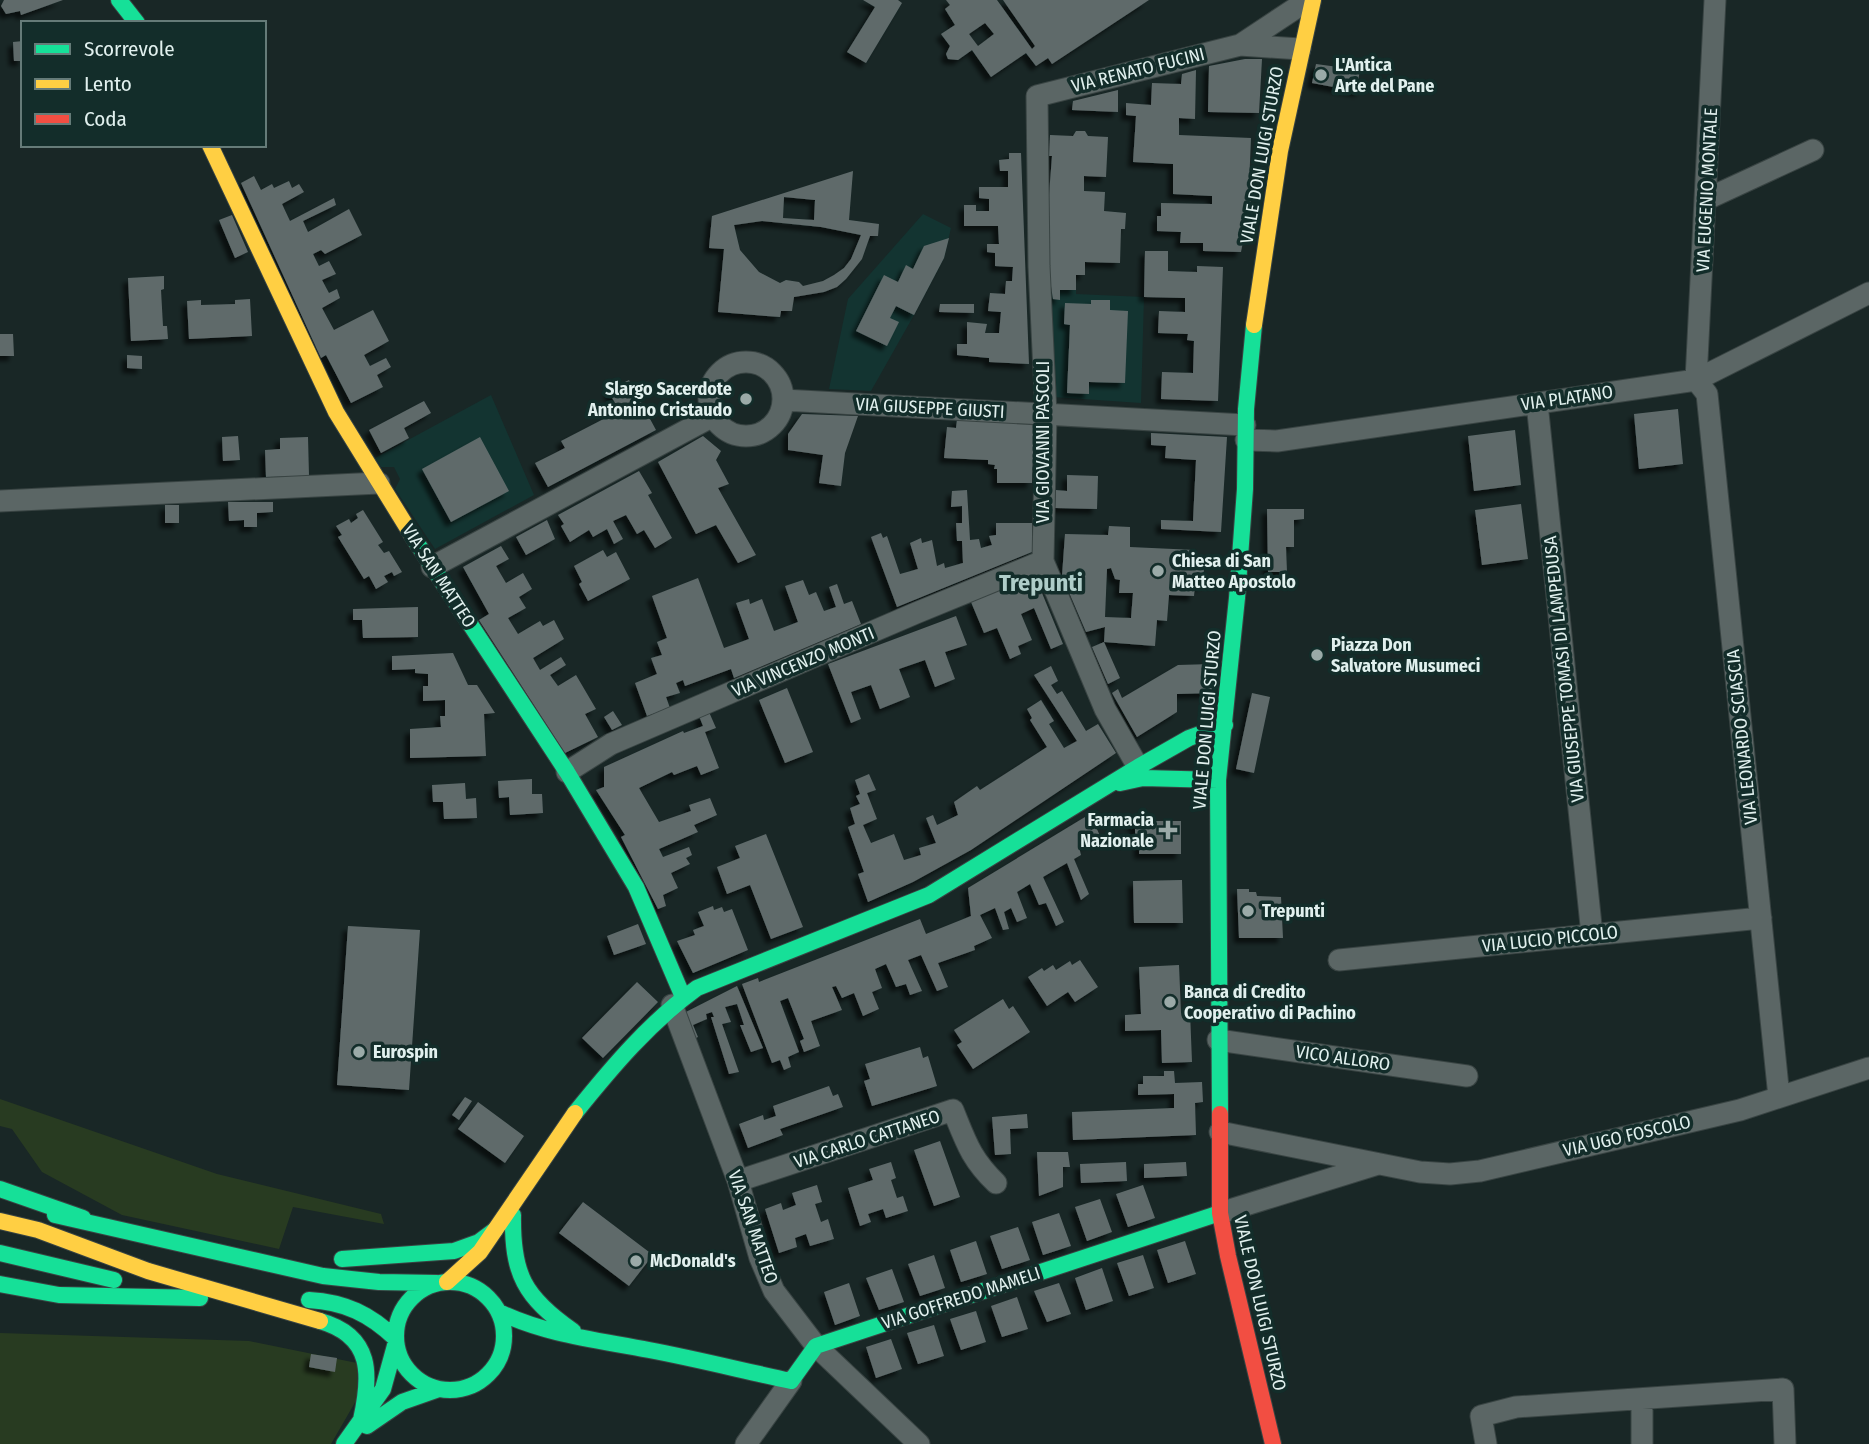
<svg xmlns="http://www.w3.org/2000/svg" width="1869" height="1444" font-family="'Fira Sans Condensed',sans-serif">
<defs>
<filter id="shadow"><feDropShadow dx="-5" dy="5" stdDeviation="2" flood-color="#0009"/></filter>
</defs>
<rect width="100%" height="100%" fill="#192726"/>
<path fill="#133431" d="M923,214L951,228L944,258L914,315L871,391L829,389L848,299Z
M1051,290H1076V294L1144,297L1141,403L1053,397Z
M491,395L534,495L435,549L395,489L400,479L394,467H381L375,458Z"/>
<path fill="#283b21" d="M0,1099L217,1174L381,1214L384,1224L293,1207L279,1249L122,1215L42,1172L12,1129L0,1126Z
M0,1333L249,1341L357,1363V1399L331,1444H0Z"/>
<path fill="#5f6b6b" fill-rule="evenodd" filter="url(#shadow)" d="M4,0H63L21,15L20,11L6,14L1,6Z
M863,0H898L902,3L866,63L847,52L875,7Z
M946,0H997L1032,49L1035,46L1003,0H1149L1052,64L1048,58L1036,66L1026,53L991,77L972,50L958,60L948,59L946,54L950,46L941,34L955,25L945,9L950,5ZM985,23L994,34L978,46L969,34Z
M23,41V61H14L13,42Z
M1245,59H1262L1259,113L1208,112L1209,66Z
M1316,64L1360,70L1358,81H1362L1360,92L1312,83Z
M1196,70L1195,119L1179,118V135L1251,138L1249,185H1254L1241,252L1203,251V243H1180L1181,232L1157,231V216H1161V203L1212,204V196L1173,194V164L1133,162L1136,116L1126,115V103L1151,105L1152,83L1181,84L1182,74Z
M1118,90V112L1072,110L1073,101Z
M1076,131H1085L1088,136L1108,137L1106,177L1084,176V191L1105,192L1104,211L1126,213L1125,229H1121L1120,263L1085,262V275H1076V290H1060V300L1053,299L1050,280L1048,208L1052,156H1049L1050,135L1073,136Z
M1009,153H1021L1029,364L989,362V358L957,355V344H967V322L987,324L985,333H999L1001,312L988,311L990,293L1005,294L1006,281H1012L1013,267L995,266V253L987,252V244H999L998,226H964V205H976V211H989V199L979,198V187H1008V171H1000L999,160L1009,159Z
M853,171L849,220L879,224L878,236H870L862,259L846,279L837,287L824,292L794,297L792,311H781L780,317L718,312L724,249L709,248L712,216ZM784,197L815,200L814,220L783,218ZM762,221L821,227L861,235L851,259L844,268L834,275L823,281L803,286L799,282L786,280L780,283L759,272L740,250L734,225Z
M254,176L261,190L272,184L274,188L289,181L292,188L299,184L304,192L282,204L290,221L334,198L336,205L303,221L308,232L349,209L362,235L325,254L321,250L313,254L319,266L329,261L336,274L322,280L329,293L337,289L340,298L322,308L334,330L373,310L389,341L364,355L370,366L386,358L391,367L377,375L383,387L351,403L326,355L321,358L241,183Z
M232,215L248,252L235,258L219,220Z
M949,238L944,258L914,315L896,306L890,318L899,322L887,346L856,331L884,275L898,282L906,265L913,269L924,246Z
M1145,251H1168V271L1197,272V266L1223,267L1218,401L1161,399L1162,372L1193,373L1194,341L1187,340L1188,334L1158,333L1159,311L1185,312V298L1144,297Z
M164,276V289L161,290L163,326H167L168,339L131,341L128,278Z
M250,299L252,336L189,339L187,301L201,300V305L235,304V300Z
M1091,300H1110V310L1128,311L1125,383L1089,382V394L1067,393L1070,325L1064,324L1065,303L1091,304Z
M940,304H974V313L939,312Z
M0,334H13L14,356H0Z
M127,355L142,356V369L127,368Z
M629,380L656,430L548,487L535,463L565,448L561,441L619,411L608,390Z
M424,401L431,413L404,428L409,438L381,453L369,430Z
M1678,409L1683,464L1639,469L1634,414Z
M802,414L858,416L845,453L841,486L819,483L823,455L788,450V434Z
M957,419L1034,424L1032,483H997V469H994L995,465L988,464V460L944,458L947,427L956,428Z
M1515,430L1521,485L1474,491L1468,436Z
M1151,433L1227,437L1221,532L1161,529V520L1193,521L1196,460L1165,458L1166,446L1151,445Z
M238,436L240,460L223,461L222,437Z
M703,436L721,451L716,460L729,484L718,488L756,555L738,563L716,525L696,534L658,462Z
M308,437L309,476L266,477L265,450L280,449V438Z
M480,437L509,491L451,522L422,469Z
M639,471L652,493L648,495L672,538L655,548L644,530L637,534L626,515L613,521L623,539L614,544L607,529L593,537L589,530L570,542L561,526L564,524L558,515Z
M1067,475L1098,476L1097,509L1055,508L1056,490L1067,491Z
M967,490L970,540L979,539L981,548L992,545L989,536L996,535V523H1032V552L897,607L871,537L881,533L883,538L887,536L900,574L918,569L910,543L921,538L922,543L932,540L937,566L944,563L945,568L963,563L962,541H957L956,523H962V506L951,507L952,491Z
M228,502H273V512L257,513V527H244V520L229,521Z
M1521,504L1528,559L1482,565L1475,510Z
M165,505H179V523H165Z
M1267,509H1304V519L1294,520V547H1286L1287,572H1268Z
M363,510L383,542L378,545L384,553L389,551L402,572L394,576L392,572L384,576L388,582L376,589L369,576L364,579L338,537L342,535L336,526L349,519L351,523L358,518L356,514Z
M547,520L555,539L526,555L516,537Z
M1109,526L1130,527V547L1195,550V566L1204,567L1203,586L1195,585L1194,596L1169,595L1167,621L1157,620L1155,646L1104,642L1120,678L1108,684L1092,647L1104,642L1105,627L1086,632L1062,576L1065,534L1108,535ZM1111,568L1115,579L1120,580L1119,593H1133L1131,618L1105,617L1107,569Z
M501,546L509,559L496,566L506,583L523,573L532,589L519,597L526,608L508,618L518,634L540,621L543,626L554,620L564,639L533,658L540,670L561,657L566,665L550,675L558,686L576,675L596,709L585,714L598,737L565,753L479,620L489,614L463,567Z
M603,550L607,557L616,552L630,579L588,601L579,584L582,582L574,566Z
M1035,576L1063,644L1051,649L1034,608L1021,614L1032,640L1018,646L1021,654L1010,659L997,628L984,633L971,602Z
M698,578L724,648L749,639L736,603L749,599L750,604L762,599L774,631L798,622L785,586L803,580L809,595L816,592L824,611L836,607L829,587L837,584L844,604L852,601L861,624L734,678L731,669L685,686L683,680L676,683L680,693L666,697L670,708L647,716L635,683L657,674L651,658L662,655L657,642L667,638L652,596Z
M418,607V637L363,638L362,620H353V609Z
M956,616L967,645L945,652L955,679L935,687L925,660L899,669L910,697L880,709L871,685L851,692L861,719L851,723L828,664Z
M453,653L468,685H477L495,713L484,714L486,756L410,758V729L441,727L440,716H445V700L423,701V686H428V674L415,673V669L392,670V656Z
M1212,664V693L1177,694V712L1137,737L1112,693L1118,689L1122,698L1178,665Z
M1051,666L1058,681L1051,685L1057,694L1062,691L1086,731L1098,724L1116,753L971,850L913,882L868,902L858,874L864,872L848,827L855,824L850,808L860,804L856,796L860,794L855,780L869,774L876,790L867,793L877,819L863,825L871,843L894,834L904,860L921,855L919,848L936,843L926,818L933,815L937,825L958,815L954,802L977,786L980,790L1047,747L1030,720L1032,718L1027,709L1041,700L1054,721L1049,724L1064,748L1077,741L1034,675Z
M787,688L813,752L785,763L759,700Z
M1252,693L1270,697L1254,773L1236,769Z
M613,711L622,725L612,730L604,717Z
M709,712L716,728L705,732L719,768L701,775L697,766L674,775L672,772L639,788L659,822L691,811L689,805L710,798L717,815L694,825L698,832L659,849L663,857L689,847L692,855L686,858L690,864L671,873L678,888L663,895L666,906L658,909L621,837L625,835L596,790L604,787V767L683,731L684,733L703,726L699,716Z
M532,779V794H542L543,813L510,815L509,797L499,798L498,781Z
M465,783L466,799L476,798L477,818L444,819L443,802H433L432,785Z
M1132,816H1155V821H1181V854H1139V840H1135V826H1132Z
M1085,817L1091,830L1096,827L1101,838L1079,847L1081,855L1074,859L1089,894L1081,900L1067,863L1043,877L1064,922L1056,926L1046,903L1039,905L1030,884L1017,892L1027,918L1017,922L1011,908L1004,912L1009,929L1003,930L995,908L980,915L992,938L974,946L975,950L938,963L948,987L937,991L921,955L908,960L922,991L910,995L906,984L896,987L886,964L875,969L882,988L872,992L879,1009L863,1016L854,993L842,998L836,986L832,987L842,1010L811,1021L820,1046L804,1052L800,1041L804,1039L788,998L780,1001L799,1052L788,1057L791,1067L784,1070L780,1060L772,1063L742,984L758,978L759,982L920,919L926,934L971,916L968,888Z
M766,834L803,927L771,939L750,885L727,894L717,867L740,858L735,846Z
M1182,880L1183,923H1134L1133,881Z
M1237,889H1249V892H1256L1257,896L1281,897L1283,938H1239Z
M713,906L714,910L722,907L724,912L732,909L748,950L693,973L677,941L695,935L693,930L704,926L698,912Z
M638,924L646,944L614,955L607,936Z
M348,926L420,930L409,1090L337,1085Z
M1080,960L1098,987L1075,1002L1068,992L1047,1006L1028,977L1042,968L1044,971L1053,965L1056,970L1070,961L1072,965Z
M1179,965L1181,1013L1190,1012L1192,1062L1162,1063L1161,1030L1125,1031V1015L1141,1014L1139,967Z
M637,982L658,1002L603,1058L582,1038Z
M737,986L763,1048L751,1052L740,1025H744L737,1004L725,1007L731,1022L722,1024L739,1072L729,1074L711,1017H714L712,1012L706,1014L707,1019L693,1025L698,1037L692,1040L682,1014Z
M1003,999L1009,1009L1013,1006L1030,1032L973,1069L957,1045L962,1042L954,1030Z
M920,1047L923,1058L928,1056L937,1086L872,1106L864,1081L870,1079L865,1064Z
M1164,1071H1174L1175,1083L1202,1082L1203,1102L1195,1103L1196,1135L1073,1140L1072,1112L1174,1108V1094L1138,1095V1084H1143V1076H1164Z
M829,1086L833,1096L838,1094L843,1107L780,1129L783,1135L748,1148L739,1124L763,1115L764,1120L776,1116L773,1106Z
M465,1097L472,1101L459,1120L452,1115Z
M478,1102L524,1136L505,1163L458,1129Z
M1027,1114L1028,1128L1010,1129L1011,1154L995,1155L992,1117Z
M940,1141L960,1197L934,1206L914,1150Z
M1037,1152H1068L1070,1167H1063V1187L1039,1196Z
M891,1162L896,1178L891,1180L897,1198L903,1196L908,1211L886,1218L883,1209L868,1214L871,1222L860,1226L848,1188L873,1180L869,1169Z
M1126,1162L1127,1181L1081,1183L1080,1164Z
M1186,1162L1187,1176L1144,1178V1164Z
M817,1185L822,1202L815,1204L821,1222L828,1219L834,1239L810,1246L806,1234L795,1238L797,1247L779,1253L765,1209L781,1203L783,1210L796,1205L792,1193Z
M1143,1185L1155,1218L1128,1227L1116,1194Z
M1100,1199L1112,1232L1087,1241L1075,1207Z
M583,1202L653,1255L629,1286L559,1233Z
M1059,1213L1071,1246L1043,1255L1032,1222Z
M1018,1227L1030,1260L1002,1269L990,1236Z
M976,1241L987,1274L961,1282L950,1250Z
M1185,1241L1196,1274L1168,1283L1157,1250Z
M934,1255L945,1288L920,1296L908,1264Z
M1143,1255L1154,1288L1129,1296L1117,1263Z
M1102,1268L1113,1301L1086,1310L1075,1278Z
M892,1269L904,1302L879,1310L866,1278Z
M849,1283L860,1316L835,1325L824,1292Z
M1059,1283L1071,1314L1047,1322L1034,1291Z
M1017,1297L1028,1329L1002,1337L991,1306Z
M976,1311L986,1342L961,1350L950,1319Z
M934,1325L944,1356L918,1364L907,1333Z
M891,1339L902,1369L876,1378L866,1347Z
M311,1354L337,1358L335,1372L309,1367Z"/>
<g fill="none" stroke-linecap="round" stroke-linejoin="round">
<g stroke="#394443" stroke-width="23">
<path id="street" d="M1715,0L1696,380L1707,394L1779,1097
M1240,45L1308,0
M1707,199L1813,150
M709 399a37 37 0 1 1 74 0a37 37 0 1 1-74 0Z
M783,400L1245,425
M1537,403L1592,935
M1246,440L1277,441L1696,380L1869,293
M0,501L379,483
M432,567L713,416
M1138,767L1105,709L1043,561L1046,414L1039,266L1037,96L1240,45L1300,49
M567,772L611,744L916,613L1043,561
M1339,960L1761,918
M672,1005L738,1181L760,1258L774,1291L816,1346L919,1444
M1218,1040L1467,1076
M1220,1132L1420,1172L1450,1174L1480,1171L1740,1110L1869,1068
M738,1181L953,1110C966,1142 971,1159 996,1183
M1220,1213L1378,1164
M746,1444L791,1381
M1486,1444L1481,1416L1516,1407L1783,1389L1785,1444
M1642,1444V1399"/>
</g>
<g stroke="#394443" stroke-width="18">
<path id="fast" d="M119,0L137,23
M413,537L567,772L636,887L683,997
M1120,783L1143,778L1218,780
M575,1113C612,1067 649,1023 697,988L929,895L1138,767L1189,738L1225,725
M1220,1114L1218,780L1237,598L1245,489L1246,409L1254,325
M0,1189L83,1218
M55,1215L323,1276L379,1282L437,1283
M513,1215C512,1274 524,1297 573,1331
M0,1253L114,1280
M342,1259L454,1251L479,1242L495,1230
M396 1336a54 54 0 1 1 108 0a54 54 0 1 1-108 0Z
M0,1284L59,1295L200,1298
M309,1300C345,1302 370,1314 396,1339
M499,1312C547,1335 598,1340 649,1350C697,1359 744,1371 791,1381L816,1346L1220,1213
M320,1321C373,1336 371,1375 361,1420
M367,1426L402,1402L439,1389
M344,1444L383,1389L396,1342"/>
</g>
<g stroke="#394443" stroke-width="18">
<path id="slow" d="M210,145L336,412L413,537
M1254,325L1280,151L1313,0
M0,1221L38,1230L148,1271L320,1321
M447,1282L480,1252L575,1113"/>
</g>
<g stroke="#394443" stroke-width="18">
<path id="jam" d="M1220,1114V1213L1228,1256L1273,1444"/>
</g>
<use href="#street" stroke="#5b6665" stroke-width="21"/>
<use href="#fast" stroke="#16e098" stroke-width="16"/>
<use href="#slow" stroke="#ffcf43" stroke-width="16"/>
<use href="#jam" stroke="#f24e42" stroke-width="16"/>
</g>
<g fill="#9baaa8" stroke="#132d2a" stroke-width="2.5">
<circle cx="1321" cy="75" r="7"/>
<circle cx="746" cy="399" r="7"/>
<circle cx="1158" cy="571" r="7"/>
<circle cx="1317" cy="655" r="7"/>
<path d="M1164.5 819.5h7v7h7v7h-7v7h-7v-7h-7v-7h7z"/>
<circle cx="1248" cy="911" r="7"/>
<circle cx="1170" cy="1002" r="7"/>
<circle cx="359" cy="1052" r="7"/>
<circle cx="636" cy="1261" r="7"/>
</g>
<g text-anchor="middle" stroke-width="7" stroke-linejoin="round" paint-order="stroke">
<g font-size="18" font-weight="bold" fill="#e1f0ee" stroke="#132d2a" text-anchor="start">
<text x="1335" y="71">L'Antica<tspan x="1335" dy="21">Arte del Pane</tspan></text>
<text x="732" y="395" text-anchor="end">Slargo Sacerdote<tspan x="732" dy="21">Antonino Cristaudo</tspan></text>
<text x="1172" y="567">Chiesa di San<tspan x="1172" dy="21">Matteo Apostolo</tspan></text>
<text x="1331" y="651">Piazza Don<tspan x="1331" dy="21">Salvatore Musumeci</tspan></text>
<text x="1154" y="826" text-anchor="end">Farmacia<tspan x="1154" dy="21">Nazionale</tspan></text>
<text x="1262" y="917">Trepunti</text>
<text x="1184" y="998">Banca di Credito<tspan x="1184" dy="21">Cooperativo di Pachino</tspan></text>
<text x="373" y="1058">Eurospin</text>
<text x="650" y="1267">McDonald's</text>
</g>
<g font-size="18" fill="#e1f0ee" stroke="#132d2a">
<text transform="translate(1138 70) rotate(-14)" y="6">VIA RENATO FUCINI</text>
<text transform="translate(1262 155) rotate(-80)" y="6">VIALE DON LUIGI STURZO</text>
<text transform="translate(1707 190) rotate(-87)" y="6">VIA EUGENIO MONTALE</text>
<text transform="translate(1567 398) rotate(-8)" y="6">VIA PLATANO</text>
<text transform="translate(930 408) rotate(3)" y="6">VIA GIUSEPPE GIUSTI</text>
<text transform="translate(1043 442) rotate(-90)" y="6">VIA GIOVANNI PASCOLI</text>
<text transform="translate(439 576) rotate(57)" y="6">VIA SAN MATTEO</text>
<text transform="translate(803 662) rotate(-23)" y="6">VIA VINCENZO MONTI</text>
<text transform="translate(1564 669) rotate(-96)" y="6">VIA GIUSEPPE TOMASI DI LAMPEDUSA</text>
<text transform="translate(1207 720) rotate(-85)" y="6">VIALE DON LUIGI STURZO</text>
<text transform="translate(1742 737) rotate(-96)" y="6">VIA LEONARDO SCIASCIA</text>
<text transform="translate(1550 939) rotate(-6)" y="6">VIA LUCIO PICCOLO</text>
<text transform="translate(1343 1058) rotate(8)" y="6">VICO ALLORO</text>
<text transform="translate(1627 1136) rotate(-13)" y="6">VIA UGO FOSCOLO</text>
<text transform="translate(867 1139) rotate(-18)" y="6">VIA CARLO CATTANEO</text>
<text transform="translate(753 1227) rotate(71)" y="6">VIA SAN MATTEO</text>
<text transform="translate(961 1298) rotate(-18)" y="6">VIA GOFFREDO MAMELI</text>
<text transform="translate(1260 1303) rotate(77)" y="6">VIALE DON LUIGI STURZO</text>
</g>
<g font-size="24" font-weight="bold" fill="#afcdc9" stroke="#132d2a">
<text x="1041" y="591">Trepunti</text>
</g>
</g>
<rect x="21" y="21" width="245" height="126" fill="#132d2a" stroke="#657b78" stroke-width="2"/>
<rect x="35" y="44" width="35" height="10" fill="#16e098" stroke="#657b78" stroke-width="2"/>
<text x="84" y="56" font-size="21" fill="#e1f0ee">Scorrevole</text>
<rect x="35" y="79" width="35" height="10" fill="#ffcf43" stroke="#657b78" stroke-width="2"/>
<text x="84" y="91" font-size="21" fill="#e1f0ee">Lento</text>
<rect x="35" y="114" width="35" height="10" fill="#f24e42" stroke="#657b78" stroke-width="2"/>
<text x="84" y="126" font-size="21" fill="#e1f0ee">Coda</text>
</svg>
